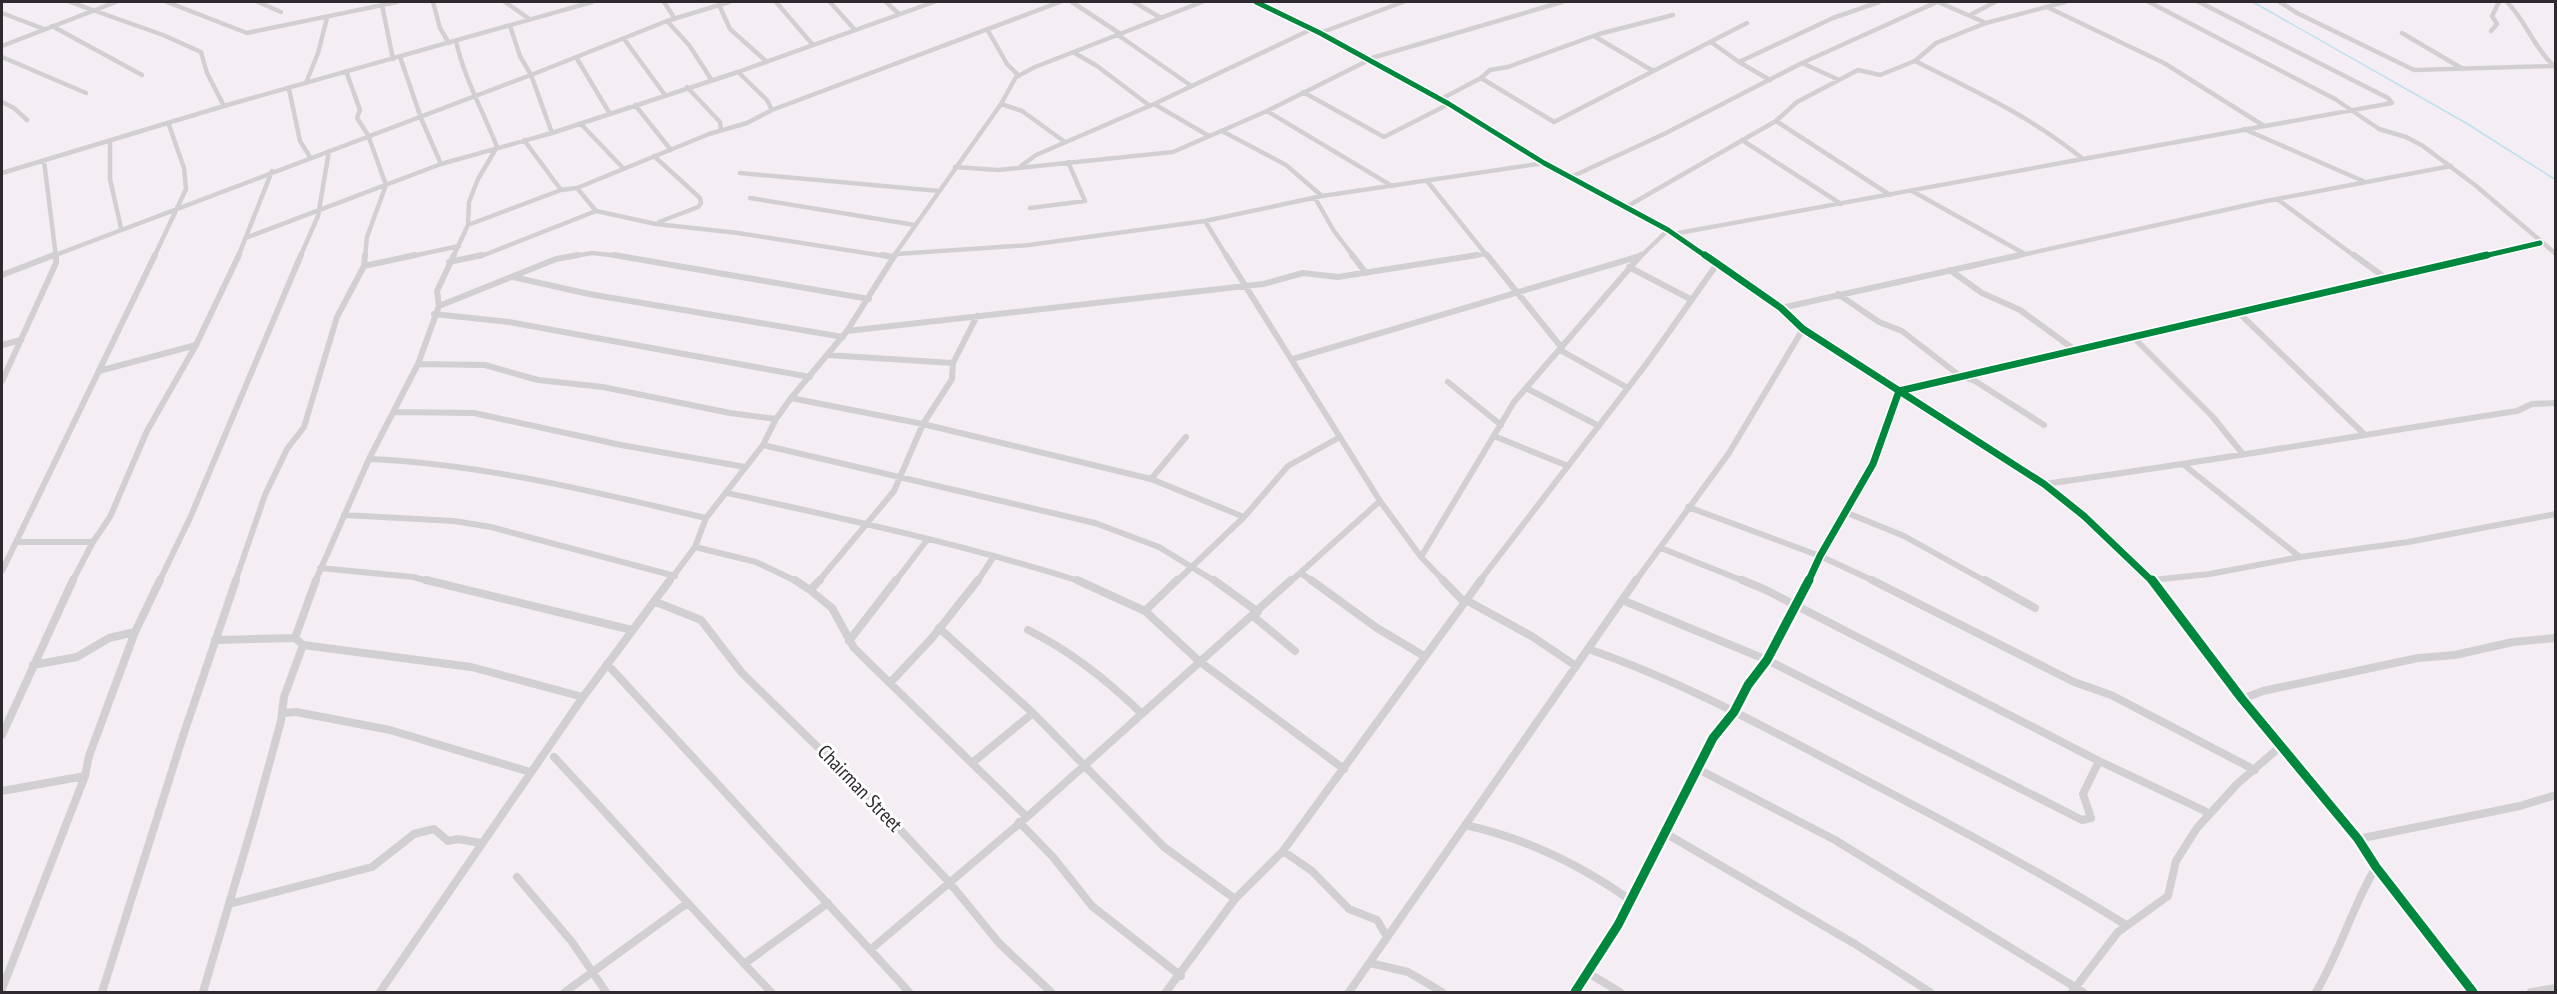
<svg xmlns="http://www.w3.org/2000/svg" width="2557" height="994" font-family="'PT Sans Narrow',sans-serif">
<rect width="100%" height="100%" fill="#f4eef4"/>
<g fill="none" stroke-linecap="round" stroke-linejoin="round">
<path stroke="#bde1ec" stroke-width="1.5" d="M2253,2L2466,123L2556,180"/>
<path stroke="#d2cfd2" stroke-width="4.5" d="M70,2L163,35L201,52L207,73L224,106
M167,2L247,33L397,2
M258,2L281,12
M433,2L440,28L449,43
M505,2L528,18
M664,2L675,19
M729,2L667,21L531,75L552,133L738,72L934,2
M776,2L813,45
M830,2L855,30
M886,2L899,14
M1072,2L1119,33
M1134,2L1161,18
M1256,2L1320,33L1449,104L1544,163L1668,230L1707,257
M1938,2L1986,23L2065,2
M2149,2L2335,99L2379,129L2406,137L2423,146L2475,185L2556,254
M2280,2L2297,13L2414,70L2554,66
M2507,2C2526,21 2534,48 2554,66
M382,5L393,59
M719,5L730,29L767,62
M2047,7L2164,63L2264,126
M2,13L44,29
M1970,15L1995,2
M667,21L689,45L711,79
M1986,23L1936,43L1915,61C1977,92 2028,115 2083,159L2392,103L2388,98L2199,2
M52,26L142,75
M987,29L1007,64L1019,76
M2491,31L2497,24L2492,16L2499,2
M1320,33L1403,2
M2402,33L2463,69
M1118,35L1190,85
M1594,36L1653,71
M624,39L665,95
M1711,42L1739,62L1833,18L1879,2
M2,46L116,2
M1073,52L1097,66L1150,106
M2,57L86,93
M400,57L420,115
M576,57L610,114
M1365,60L1562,2
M1739,62L1770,80
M1802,63L1837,79
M346,71L360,110L357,118L368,135L386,185L367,237L365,257
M1481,78L1554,122L1747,23
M306,83L318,53L327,18
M687,87L720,122L721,130
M289,89L300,141L310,157
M1303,92L1384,137L1449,104
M1441,99L1481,78L1490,70L1508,67L1599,34L1673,15
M2,102L14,108L27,120
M1001,104L1022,111L1065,142
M1154,104L1209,136
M635,105L671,150
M772,110L1060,2
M1267,111L1392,186
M420,116L441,164
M1776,121L1797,102L1858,70L1880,75L1915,61
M581,124L623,168
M2244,129L2363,181
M1222,131L1286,165L1322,196
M524,140L561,190L577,188L709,134L747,123L772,110L767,100L738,72
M1742,140L1841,204
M110,142V179L121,228
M654,156L700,198L701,203L698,207L659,222
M44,161L56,257
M1021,166L1036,155L1154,104L1312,29
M955,167L998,170L1173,152L1267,111L1367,61
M2,173L224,106L592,2
M740,173L939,191
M1571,177L1664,134L1802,63L1937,2
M1427,181L1488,257
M1912,191L2025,254
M750,198L915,225
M1315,198L1334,231L1354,257
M2277,199L2356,257
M1626,207L1776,121L1890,195
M1030,208L1085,201L1068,162
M596,211L656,224L738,233L891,257
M1205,221L1227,257
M468,225L561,190
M1673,234L2083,159
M248,237L441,164L552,133
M897,254L1029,245L1205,221L1322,196L1544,163
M50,257L531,75L520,56L510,26
M154,257L186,189L184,168L169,125
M238,257L272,171
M300,257L318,216L329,151
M408,257L459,246
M453,257L468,225L469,202L478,179L497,147C483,111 464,78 456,41
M479,257L596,211L577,188
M569,257L592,253L628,257
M893,257L1001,104L1016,77L1035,67L1202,2
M1467,257L1485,254
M1637,257L1640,256
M1640,257L1668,230
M2013,257L2261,202L2451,166
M2480,257L2540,243"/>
<path stroke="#d2cfd2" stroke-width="6" d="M614,255L869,299
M882,255L893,257
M1226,255L1380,501L1421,557L1445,582
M1352,255L1366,273
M1487,255L1562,348
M1705,255L1781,308L1803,329L2044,484L2084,516L2153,582
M2354,255L2387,279
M449,262L482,255
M364,266L415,255
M1629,267L1692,300
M1950,270L1982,293L2020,310L2075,350
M2,275L54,255
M513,277L589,294L843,337
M1838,294L1879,322L1902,331L1960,376L1975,381L2044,425
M439,306L556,259L578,255
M1781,308L2020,255
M2238,312L2363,433
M434,314L509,322L810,377
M847,331L1263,284L1303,273L1338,277L1477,255
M2132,336L2212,416L2242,453
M2,345L21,340
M1560,350L1628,388
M827,355L953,363
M1293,359L1640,256
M418,364L485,365L538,380L603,387L730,413L776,419
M99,371L196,345
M2,381L56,263V255
M1448,382L1501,425
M1526,388L1599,426
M791,398L923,424L1151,479L1244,517
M395,412L474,413L621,445L745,467
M1494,436L1568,466
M763,445L1095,523L1159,547L1216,582
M369,459C484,464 594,492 706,518
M2184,465L2300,557
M1151,479L1186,437
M2044,484C2202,463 2359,435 2517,411L2532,404L2556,403
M727,493C846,519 966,545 1082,582
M1688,507L1820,556L1876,582
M1845,512L1904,536L1987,582
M344,515L454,521L491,527L675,576
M16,542H93
M695,547L756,562L798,582
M1661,548L1746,582
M1421,557L1514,402L1641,255
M320,568L413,577L432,582
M2,571L155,255
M1301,573L1313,582
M2152,580L2210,574L2300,557L2408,542L2556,514
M72,582L93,542L110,517L147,431L196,345L239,255
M159,582L190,518L301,255
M235,582L265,495L287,449L304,427L337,317L364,266L365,255
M315,582L369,459L418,364L439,306L437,291L454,255
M669,582L695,547L706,518L763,445L776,419L791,398L847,331L895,255
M818,582L894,491L923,424L952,379L953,363L977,316
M895,582L927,540
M977,582L994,556
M1176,582L1244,517L1288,466L1340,437
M1290,582L1380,501
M1479,582L1647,363L1717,264
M1635,582L1729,453L1803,329
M1808,582L1820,556L1873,464L1899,391L2487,255"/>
<path stroke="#d2cfd2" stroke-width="8" d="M426,580L632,630
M795,580L810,590
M820,580L810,590L832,608L854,648L1027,817
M1077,580L1145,611L1199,661L1344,769
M1214,580L1258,612
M1311,580L1377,628L1424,656
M1443,580L1464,602
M1742,580L1766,590L2099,761
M1872,580L2074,682L2111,695L2255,770
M1985,580L2035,608
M2152,580L2242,699L2358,839L2376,867L2473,992
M1466,600L1533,637L1576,666
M1622,600L1767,660L2082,820L2091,818L2083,794L2099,761L2205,811L2208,816
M656,602L701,620L742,673L877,805L949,882L999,943L1051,992
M1145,611L1177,580
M1253,616L1295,651
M939,628L1033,713L1164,847L1235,899
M1028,630C1071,651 1107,680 1141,713
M215,640L295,638
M849,641L896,580
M303,645L471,667L583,697
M1588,649C1676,679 1757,723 1839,766C1936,817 2033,867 2126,925
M607,664L909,992
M33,665L77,657L109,638L135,632
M890,683L932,638L978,580
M2242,699L2263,691L2418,658L2455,655L2513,642L2556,638
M283,713L296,712L390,730L530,772
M2,735L73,580
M554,757C627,835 697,915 771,992
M972,763L1033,713
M1698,769L1835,840L2083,992
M2,791L85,776
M1019,822L1053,857L1092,906L1181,976
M1465,825C1524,838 1581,865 1630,900
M1665,833L1855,944L1930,992
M2358,839L2520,806L2556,795
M1283,851L1312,871L1349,909L1377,920L1387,937
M517,877L572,942L606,992
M229,904L372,867L414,834L434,829L448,841L458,839L481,843
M870,950L1027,817L1291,580
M1370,963L1408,972L1442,992
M744,964L828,903
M1588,973L1620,992
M2,989L85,776L89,756L135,632L160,580
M102,992L183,736L236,580
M203,992L255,816L281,721L284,697L303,645L295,638L316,580
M380,992L583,697L670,580
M565,992L686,904
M1166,992L1235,899L1283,851L1481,580
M1349,992L1636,580
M1575,992L1618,925L1713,738L1734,712L1748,685L1767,660L1809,580
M2072,992L2118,932L2168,896L2176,861L2197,828L2237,784L2281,746
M2316,992C2340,952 2352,907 2376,867
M2531,992L2556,988"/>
<g stroke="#fff" stroke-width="8">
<path id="cycleway-far2" d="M1256,2L1320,33L1449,104L1544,163L1668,230L1707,257
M2480,257L2540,243"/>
</g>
<g stroke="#fff" stroke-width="10">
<path id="cycleway-far1" d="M1705,255L1781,308L1803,329L2044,484L2084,516L2153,582
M1808,582L1820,556L1873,464L1899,391L2487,255"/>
</g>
<g stroke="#fff" stroke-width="13">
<path id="cycleway" d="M2152,580L2242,699L2358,839L2376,867L2473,992
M1575,992L1618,925L1713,738L1734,712L1748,685L1767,660L1809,580"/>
</g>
<use href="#cycleway-far2" stroke="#00873e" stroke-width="5"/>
<use href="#cycleway-far1" stroke="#00873e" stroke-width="7"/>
<use href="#cycleway" stroke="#00873e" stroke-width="9"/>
</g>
<g text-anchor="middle" stroke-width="6" stroke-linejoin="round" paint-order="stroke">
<g font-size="20" fill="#2f2a2f" stroke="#fff">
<text transform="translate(860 788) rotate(46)" y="7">Chairman Street</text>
</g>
</g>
<rect width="2557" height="994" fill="none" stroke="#2f2a2f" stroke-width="6"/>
</svg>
